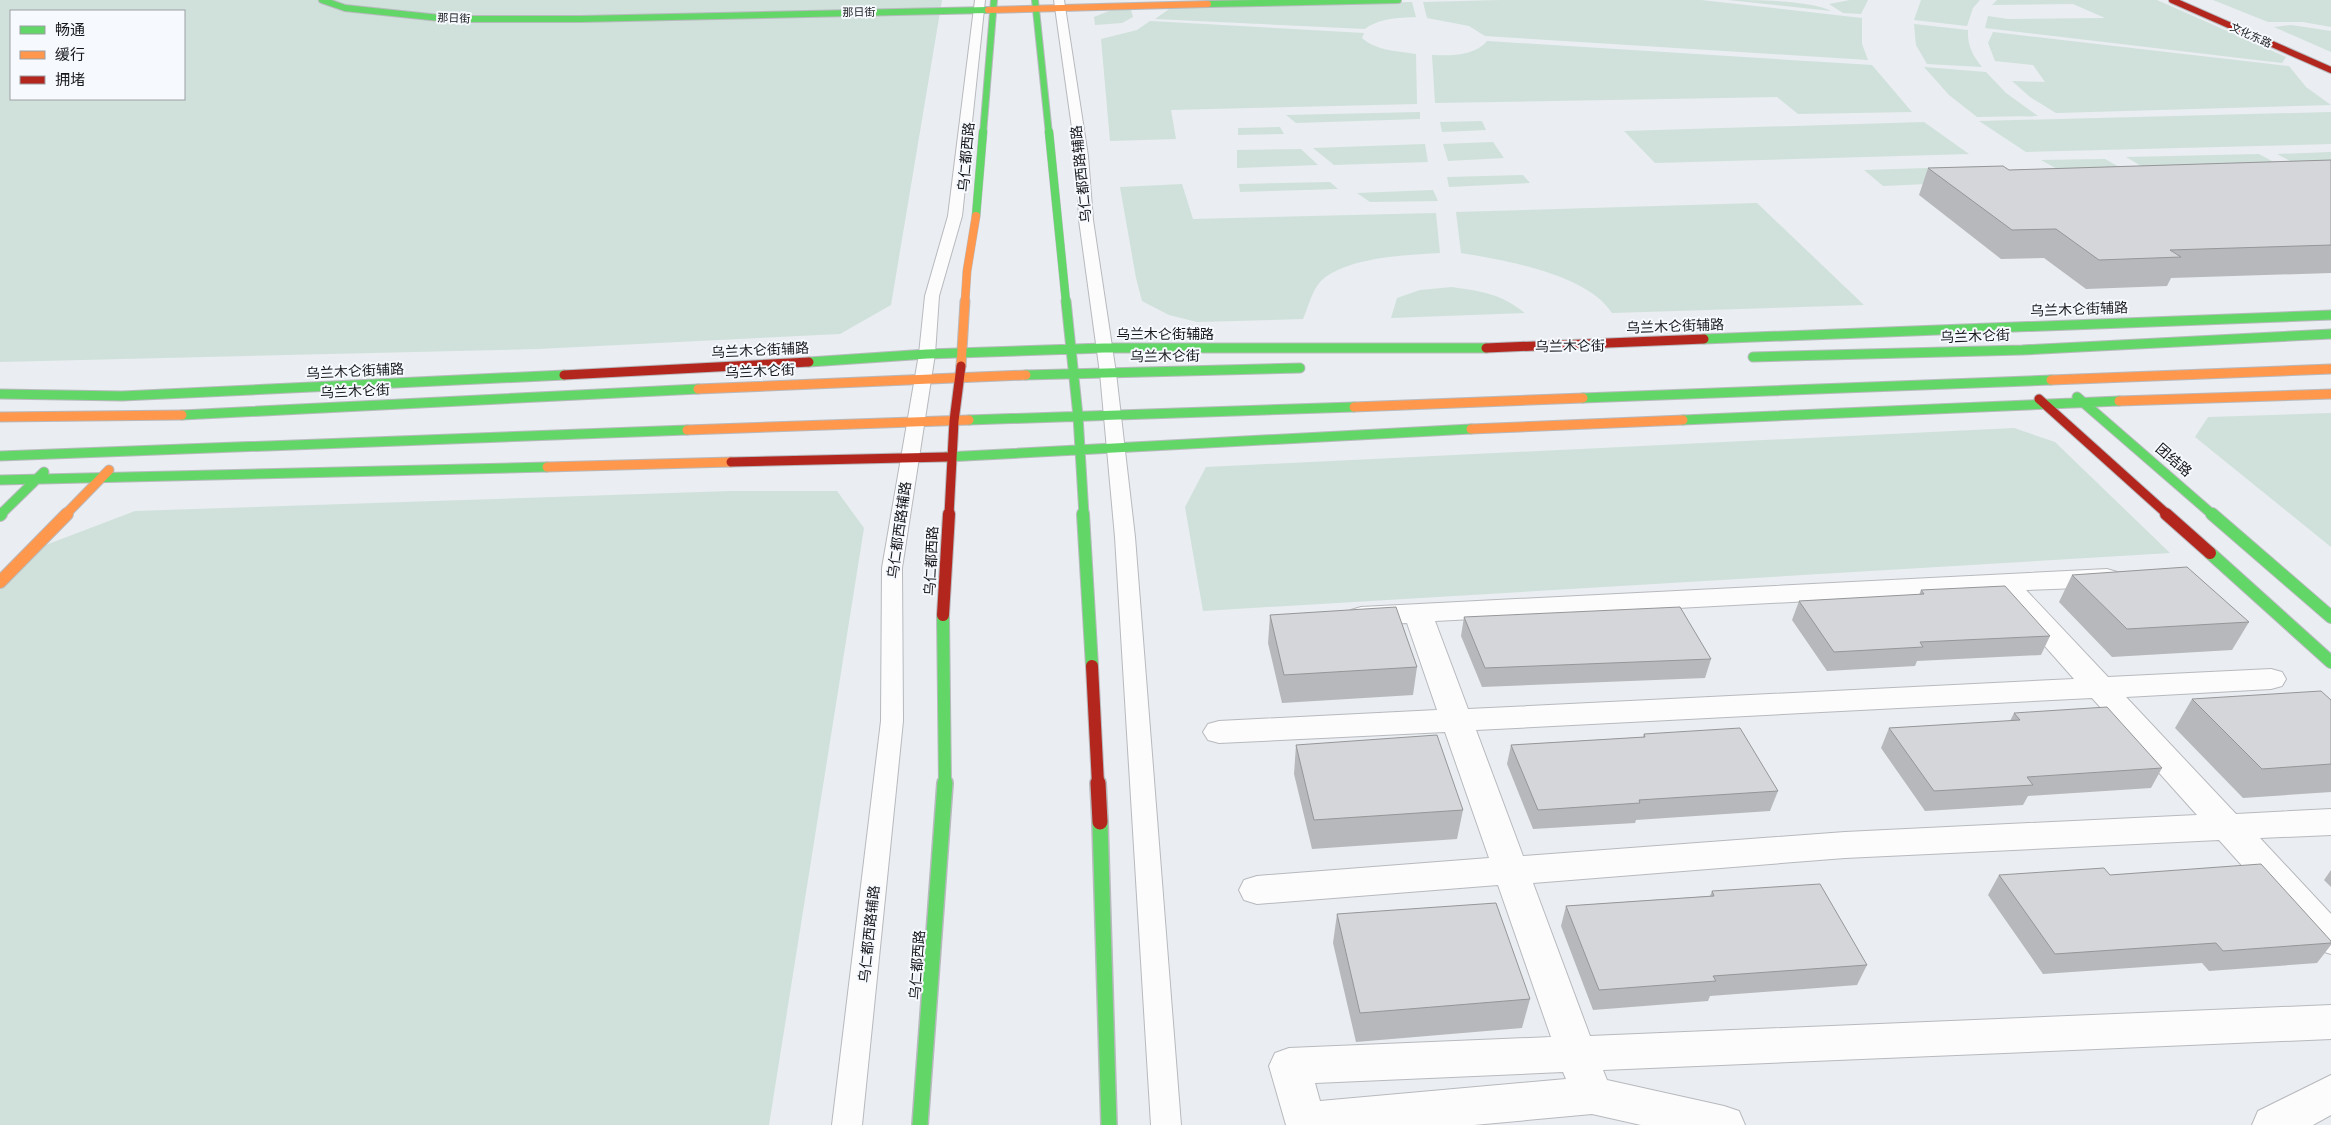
<svg xmlns="http://www.w3.org/2000/svg" width="2331" height="1125" font-family="Rubik,'Noto Sans SC',sans-serif">
<rect width="100%" height="100%" fill="#eaedf1"/>
<path fill="#cfe1da" fill-rule="evenodd" d="M0,0H942L891,305L840,334L538,349L0,362ZM11,11H184V99H11Z
M1501,0H1701L1862,18V44L1868,60L1485,36L1469,26L1427,18L1423,2Z
M1728,0C1753,0 1811,0 1831,11Z
M1850,0H1868L1861,14L1843,13L1829,4Z
M1921,0H1980L1973,8L1967,26L1914,20Z
M1997,0H2157L2286,57L2282,63L1985,28L1988,16L2008,19L2105,18L2073,4L1992,5Z
M2213,0H2331V27L2303,22H2268Z
M1412,2L1416,17C1398,18 1379,18 1365,29L1155,19L1172,7Z
M1114,9L1131,10L1133,17L1122,23L1095,25L1094,17Z
M1150,21L1364,33L1362,38C1376,51 1398,51 1416,54L1417,104L1171,110L1176,139L1110,141L1101,39L1137,30Z
M1914,24L1968,30C1967,45 1973,56 1982,67L1927,64L1916,45Z
M2291,25L2331,31V52L2274,27Z
M1993,32L2289,66L2306,87L2331,105L2056,113L2030,97L2012,81L2045,82L2033,65L1995,61L1988,43Z
M1487,41L1872,65L1912,112L1798,114L1777,97L1435,103L1432,55C1450,56 1475,56 1487,41Z
M1924,67L1986,72L2006,93L2038,116L1977,117L1949,95Z
M1420,112V119L1296,123L1286,115Z
M2331,112V144L2026,152L1979,121Z
M1482,121L1486,130L1442,132L1440,122Z
M1924,122L1969,154L1655,163L1624,131Z
M1280,127L1284,134L1238,135V128Z
M1493,142L1504,158L1448,161L1443,144Z
M1425,144L1428,162L1334,165L1313,148Z
M1301,149L1318,165L1237,168V150Z
M2331,152V173L2315,174L2277,154Z
M2259,154L2294,173L2160,177L2126,157Z
M2105,159L2137,177L2075,179L2041,160Z
M1990,166L2014,180L1883,186L1864,170Z
M1523,175L1530,183L1449,187L1447,177Z
M1330,182L1338,189L1240,192L1239,184Z
M1182,184L1193,219L1436,213L1440,253C1407,255 1346,257 1321,281C1312,290 1308,308 1303,319L1197,322L1169,315L1142,301L1136,278L1120,187Z
M1433,190L1438,201L1370,202L1357,193Z
M1757,203L1864,305L1612,313C1587,274 1504,260 1461,253L1456,212Z
M1452,287C1484,292 1499,293 1525,313L1391,318L1397,298L1420,290Z
M2331,413V547L2195,437L2208,417Z
M2014,428L2055,442L2170,553L1203,611L1185,507L1206,467Z
M731,491H837L864,528L769,1125H0V588L30,551L135,511Z"/>
<g fill="none" stroke-linecap="round" stroke-linejoin="round">
<g stroke="#b7b9bd" stroke-width="2">
<path id="lane" d="M975,0H985L962,216L939,296L935,354L902,568L903,721L862,1125H832L881,721L882,568L919,354L925,296L948,216Z
M1054,0H1064L1088,156L1093,220L1116,373L1135,537L1181,1125H1151L1115,537L1100,373L1079,220L1076,156Z"/>
</g>
<g stroke="#b7b9bd" stroke-width="2">
<path id="street" d="M2107,569L2117,572L2121,578L2117,584L2107,587L2026,590L2108,677L2271,669L2282,672L2286,679L2282,686L2271,689L2126,697L2236,814L2331,809V835L2260,838L2331,914V954L2318,950L2219,840L1845,858L1533,883L1590,1036L2331,1005V1039L1603,1070L1607,1080L1724,1106L1739,1111L1745,1125H1641L1592,1114L1474,1125H1286L1269,1066L1275,1053L1289,1048L1551,1037L1498,885L1257,904L1244,900L1239,890L1244,880L1257,876L1489,858L1445,732L1219,743L1208,740L1203,732L1208,724L1219,721L1437,710L1407,623L1361,625L1351,622L1347,616L1351,610L1361,607ZM1996,591L2074,679L1468,709L1435,621ZM2092,698L2197,815L1845,832L1523,856L1476,730ZM1563,1072L1566,1079L1320,1101L1315,1083Z
M2331,1075V1115L2313,1125H2252L2258,1111Z"/>
</g>
<g stroke="#b7b9bd" stroke-width="8">
<path id="fast-far4" d="M322,0L345,8L449,19H580L988,10
M1035,0L1049,134
M1208,4L1398,0
M983,134L994,0"/>
</g>
<g stroke="#b7b9bd" stroke-width="9">
<path id="fast-far3" d="M1049,132L1066,302
M976,216L983,132"/>
</g>
<g stroke="#b7b9bd" stroke-width="11">
<path id="fast-far2" d="M1066,301L1078,416L1084,515
M1704,339L2331,315
M1753,357L2022,350L2331,334
M809,362L927,354L1104,348H1486
M1026,375L1300,368
M0,394L122,396L564,375
M2077,397L2213,515
M1583,398L2051,380
M182,415L698,389
M969,420L1354,407
M1683,420L2119,401
M0,456L687,430
M946,457L1471,429
M0,480L547,467
M0,515L44,472"/>
</g>
<g stroke="#b7b9bd" stroke-width="14">
<path id="fast-far1" d="M1083,514L1092,666
M2212,514L2331,617
M0,515L1,514
M2210,553L2331,662
M943,615L945,784"/>
</g>
<g stroke="#b7b9bd" stroke-width="18">
<path id="fast" d="M1100,822L1109,1125
M920,1125L945,783"/>
</g>
<g stroke="#b7b9bd" stroke-width="8">
<path id="slow-far3" d="M988,10L1208,4"/>
</g>
<g stroke="#b7b9bd" stroke-width="9">
<path id="slow-far2" d="M965,302L967,271L976,216"/>
</g>
<g stroke="#b7b9bd" stroke-width="11">
<path id="slow-far1" d="M961,366L965,301
M2051,380L2331,369
M698,389L1026,375
M2119,401L2331,394
M1354,407L1583,398
M0,417L182,415
M1471,429L1683,420
M687,430L969,420
M547,467L731,462
M65,515L109,470"/>
</g>
<g stroke="#b7b9bd" stroke-width="14">
<path id="slow" d="M0,582L67,514"/>
</g>
<g stroke="#b7b9bd" stroke-width="8">
<path id="jam-far3" d="M2172,0L2331,70"/>
</g>
<g stroke="#b7b9bd" stroke-width="11">
<path id="jam-far2" d="M1486,348L1704,339
M564,375L809,362
M2039,399L2168,515
M731,462L946,457
M949,515L954,421L961,366"/>
</g>
<g stroke="#b7b9bd" stroke-width="14">
<path id="jam-far1" d="M2166,514L2210,553
M943,615L949,514
M1092,666L1098,784"/>
</g>
<g stroke="#b7b9bd" stroke-width="18">
<path id="jam" d="M1098,783L1100,822"/>
</g>
<use href="#lane" fill="#fcfcfd" fill-rule="evenodd"/>
<use href="#street" fill="#fcfcfd" fill-rule="evenodd"/>
<use href="#fast-far4" stroke="#63d668" stroke-width="6"/>
<use href="#fast-far3" stroke="#63d668" stroke-width="8"/>
<use href="#fast-far2" stroke="#63d668" stroke-width="9"/>
<use href="#fast-far1" stroke="#63d668" stroke-width="12"/>
<use href="#fast" stroke="#63d668" stroke-width="15"/>
<use href="#slow-far3" stroke="#ff974d" stroke-width="6"/>
<use href="#slow-far2" stroke="#ff974d" stroke-width="8"/>
<use href="#slow-far1" stroke="#ff974d" stroke-width="9"/>
<use href="#slow" stroke="#ff974d" stroke-width="12"/>
<use href="#jam-far3" stroke="#b3261e" stroke-width="6"/>
<use href="#jam-far2" stroke="#b3261e" stroke-width="9"/>
<use href="#jam-far1" stroke="#b3261e" stroke-width="12"/>
<use href="#jam" stroke="#b3261e" stroke-width="15"/>
</g>
<path fill="#b7b8bb" d="M2331,160V273L2171,278L2167,286L2086,289L2044,258L2001,259L1919,195L1928,168L2009,170Z
M2072,575L2249,622L2232,650L2112,657L2059,602Z
M1921,590L2050,636L2041,655L1917,661L1915,666L1827,671L1792,620L1799,601L1919,595Z
M1270,615L1417,667L1413,695L1282,703L1268,643Z
M1464,617L1711,659L1705,678L1482,687L1461,636Z
M2192,699L2331,700V792L2243,798L2175,728Z
M2014,713L2162,768L2151,788L2028,796L2023,805L1925,811L1881,748L1889,728L2010,721Z
M1644,734L1778,791L1770,811L1636,820L1635,823L1533,829L1507,764L1511,745L1643,737Z
M1296,745L1463,810L1457,839L1312,849L1294,774Z
M2331,870V887L2324,880Z
M1999,875H2110L2331,941V945L2317,963L2209,971L2202,963L2043,974L1988,895Z
M1712,891L1867,965L1857,985L1710,996L1708,1001L1593,1010L1561,926L1566,906L1710,896Z
M1337,914L1530,999L1522,1028L1356,1042L1333,943Z"/>
<path fill="#d5d6d9" stroke="#959698" d="M2331,160V245L2170,250L2181,257L2099,260L2056,229L2012,230L1928,168L2003,166L2009,170Z
M2187,567L2249,622L2127,629L2072,575Z
M2005,586L2050,636L1920,642L1923,647L1834,652L1799,601L1924,594L1921,590Z
M1396,607L1417,667L1284,675L1270,615Z
M1680,607L1711,659L1485,668L1464,617Z
M2321,691L2331,700V764L2262,769L2192,699Z
M2107,707L2162,768L2027,777L2033,785L1934,791L1889,728L2020,720L2014,713Z
M1740,728L1778,791L1639,800L1640,803L1538,810L1511,745L1645,737L1644,734Z
M1437,735L1463,810L1314,820L1296,745Z
M2261,864L2331,941V943L2223,951L2216,943L2055,954L1999,875L2104,868L2110,875Z
M1820,884L1867,965L1713,976L1716,981L1599,990L1566,906L1714,896L1712,891Z
M1496,903L1530,999L1360,1013L1337,914Z"/>
<g text-anchor="middle" stroke-width="4" stroke-linejoin="round" paint-order="stroke">
<g font-size="11" fill="#16181b" stroke="#f6f9fe">
<text transform="translate(859 12) rotate(-1)" y="4">那日街</text>
<text transform="translate(454 18) rotate(2)" y="4">那日街</text>
<text transform="translate(2251 35) rotate(24)" y="4">文化东路</text>
</g>
<g font-size="14" fill="#16181b" stroke="#f6f9fe">
<text transform="translate(966 157) rotate(-85)" y="5">乌仁都西路</text>
<text transform="translate(1081 174) rotate(-96)" y="5">乌仁都西路辅路</text>
<text transform="translate(2079 309) rotate(-2)" y="5">乌兰木仑街辅路</text>
<text transform="translate(1675 326) rotate(-2)" y="5">乌兰木仑街辅路</text>
<text x="1165" y="339">乌兰木仑街辅路</text>
<text transform="translate(1975 336) rotate(-2)" y="5">乌兰木仑街</text>
<text transform="translate(1570 346) rotate(-1)" y="5">乌兰木仑街</text>
<text transform="translate(760 350) rotate(-3)" y="5">乌兰木仑街辅路</text>
<text transform="translate(1165 356) rotate(-1)" y="5">乌兰木仑街</text>
<text transform="translate(355 371) rotate(-3)" y="5">乌兰木仑街辅路</text>
<text transform="translate(760 371) rotate(-3)" y="5">乌兰木仑街</text>
<text transform="translate(355 391) rotate(-3)" y="5">乌兰木仑街</text>
<text transform="translate(2174 460) rotate(41)" y="5">团结路</text>
<text transform="translate(899 530) rotate(-82)" y="5">乌仁都西路辅路</text>
<text transform="translate(931 561) rotate(-87)" y="5">乌仁都西路</text>
<text transform="translate(869 934) rotate(-84)" y="5">乌仁都西路辅路</text>
<text transform="translate(917 965) rotate(-86)" y="5">乌仁都西路</text>
</g>
</g>
<rect x="10" y="10" width="175" height="90" fill="#f6f9fe" stroke="#9c9fa3"/>
<rect x="20" y="26" width="25" height="8" fill="#63d668" stroke="#9c9fa3"/>
<text x="55" y="35" font-size="15" fill="#16181b">畅通</text>
<rect x="20" y="51" width="25" height="8" fill="#ff974d" stroke="#9c9fa3"/>
<text x="55" y="60" font-size="15" fill="#16181b">缓行</text>
<rect x="20" y="76" width="25" height="8" fill="#b3261e" stroke="#9c9fa3"/>
<text x="55" y="85" font-size="15" fill="#16181b">拥堵</text>
</svg>
